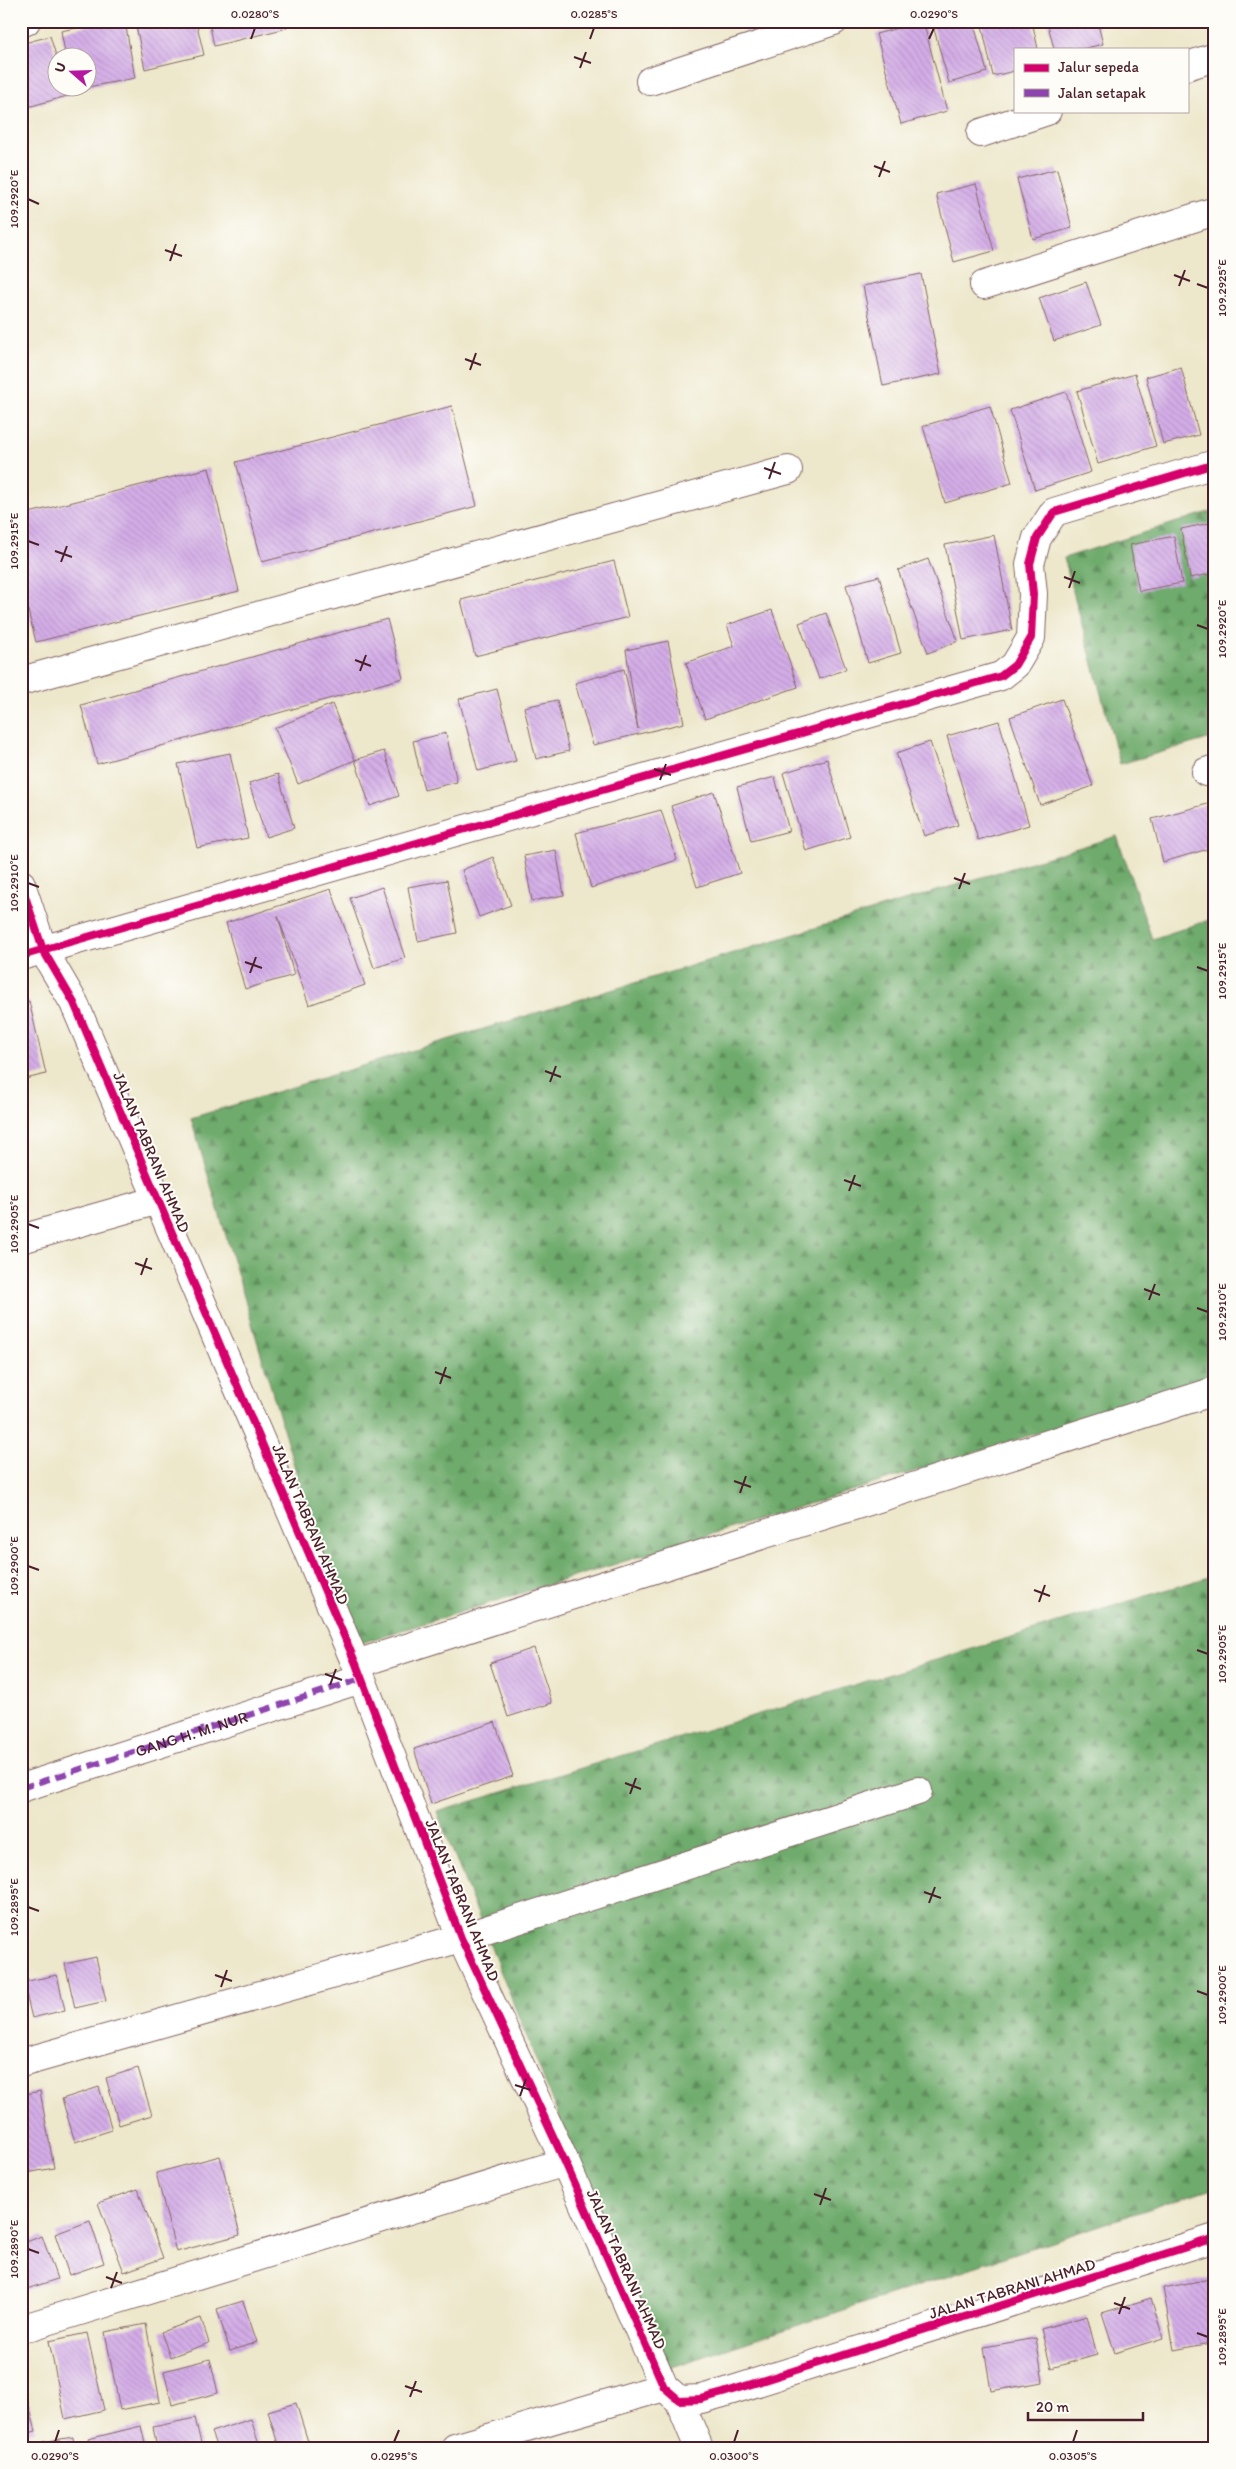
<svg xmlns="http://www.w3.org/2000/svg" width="1236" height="2469" font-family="Itim,sans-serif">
<defs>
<pattern id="forest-firs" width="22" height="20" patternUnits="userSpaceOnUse" patternTransform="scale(1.25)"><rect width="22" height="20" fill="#6eab6c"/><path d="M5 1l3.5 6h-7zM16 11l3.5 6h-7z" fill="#5c8b59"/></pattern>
<pattern id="building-back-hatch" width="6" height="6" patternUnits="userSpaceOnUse" patternTransform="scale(1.25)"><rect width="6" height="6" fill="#d3ade7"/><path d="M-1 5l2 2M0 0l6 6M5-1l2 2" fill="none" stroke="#b794c6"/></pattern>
</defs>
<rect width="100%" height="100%" fill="#fdfcf7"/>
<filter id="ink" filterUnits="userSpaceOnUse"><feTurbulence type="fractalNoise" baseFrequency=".02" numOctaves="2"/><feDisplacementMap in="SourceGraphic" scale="10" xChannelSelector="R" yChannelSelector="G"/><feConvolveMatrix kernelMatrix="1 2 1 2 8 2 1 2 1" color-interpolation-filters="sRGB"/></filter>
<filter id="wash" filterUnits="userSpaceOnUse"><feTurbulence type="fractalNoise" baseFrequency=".0096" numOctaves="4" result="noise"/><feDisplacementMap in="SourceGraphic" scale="20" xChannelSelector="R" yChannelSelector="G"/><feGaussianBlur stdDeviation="1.12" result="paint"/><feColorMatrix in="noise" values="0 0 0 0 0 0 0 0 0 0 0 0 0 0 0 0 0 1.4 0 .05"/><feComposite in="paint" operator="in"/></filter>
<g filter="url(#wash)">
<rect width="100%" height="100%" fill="#ede7cb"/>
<path fill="url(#forest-firs)" stroke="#5c654c" d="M1215,510V737L1120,764L1064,558Z
M1117,836L1152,939L1215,918V1378L348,1647L191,1118Z
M1215,1575V2187L660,2371L437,1812Z"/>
<g id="blocks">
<path fill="url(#building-back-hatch)" d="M111,21H125L135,78L88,87V58H66L61,31Z
M135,21H196L204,55L145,69Z
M209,21H286L287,28L214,46Z
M923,21L947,111L901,124L876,34Z
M973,21L987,72L949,83L932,22Z
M981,21H1032L1038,49H1015V71L993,76Z
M1047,21H1097L1103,44L1082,49H1054Z
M1186,21H1214V22L1187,28Z
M50,36L58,62V88H65L67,96L21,109V44Z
M1057,169L1072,228L1033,239L1017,179Z
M976,184L994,251L954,262L936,194Z
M921,274L941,374L883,386L863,286Z
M1086,282L1101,325L1054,341L1039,298Z
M1181,367L1199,435L1163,444L1146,377Z
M1135,374L1156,446L1098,464L1077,391Z
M1066,392L1091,472L1035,490L1010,410Z
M452,406L477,506L262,562L236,462Z
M990,406L1012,483L945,503L923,426Z
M209,468L239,591L36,642L21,583V515Z
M1215,522V573L1190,578L1181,529Z
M994,535L1012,630L963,640L945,545Z
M1174,536L1182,583L1139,591L1130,545Z
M928,559L958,641L928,653L898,570Z
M614,561L628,617L475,656L461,600Z
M879,576L901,653L868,663L846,585Z
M772,610L798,687L705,719L686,663L734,646L727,625Z
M826,613L846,669L819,679L799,623Z
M387,619L403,678L97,764L81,705Z
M668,641L684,723L593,745L575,683L624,669L638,729L626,650Z
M497,689L516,761L478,771L459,699Z
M1062,699L1093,786L1040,805L1010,717Z
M557,700L569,751L536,759L524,707Z
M332,704L355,760L298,784L275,728Z
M999,721L1029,825L978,840L947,736Z
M446,733L457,782L424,790L413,741Z
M930,742L958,825L924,836L896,753Z
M384,751L399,796L370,806L355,760Z
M230,753L248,838L197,848L178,764Z
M827,759L850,837L806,851L783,773Z
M278,774L294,828L266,837L249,783Z
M775,777L789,831L751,841L737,787Z
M714,792L740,873L697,887L671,806Z
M1215,802V847L1163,862L1152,819Z
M661,810L677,860L591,888L576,833Z
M556,850L564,895L532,901L524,856Z
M493,857L511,905L479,917L462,870Z
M447,880L457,933L418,941L408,887Z
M382,887L405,958L374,968L350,898Z
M331,889L365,985L309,1005L278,916L294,975L245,989L226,923Z
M29,1001L46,1074L21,1080V1003Z
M534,1648L552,1703L508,1717L490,1663Z
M495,1722L513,1776L431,1804L414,1749Z
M96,1957L106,2001L75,2008L65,1964Z
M57,1975L65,2010L32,2018L23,1982Z
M138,2068L152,2115L119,2125L106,2078Z
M99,2087L112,2130L75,2142L62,2099Z
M40,2091L54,2168L21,2174V2095Z
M220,2156L240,2235L176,2252L156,2173Z
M138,2189L163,2258L124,2272L98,2203Z
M90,2221L104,2263L69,2275L55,2234Z
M42,2236L57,2279L24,2290L21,2283V2244Z
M1215,2278V2342L1174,2350L1163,2288Z
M1151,2298L1163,2338L1115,2353L1102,2313Z
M243,2301L257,2342L230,2351L217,2309Z
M1087,2316L1097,2355L1051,2368L1041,2329Z
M201,2318L209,2343L170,2357L161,2332Z
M146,2324L160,2402L120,2410L105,2332Z
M87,2333L104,2410L65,2419L49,2341Z
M1036,2338L1043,2382L991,2391L984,2347Z
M210,2359L218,2393L172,2405L164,2371Z
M21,2377L36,2431L21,2435Z
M296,2403L310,2448H279L268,2411Z
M195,2418L202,2448H157L153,2427Z
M251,2419L260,2448H217L211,2432Z
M141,2426L146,2448H90L88,2439Z
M73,2437L74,2448H43L42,2442Z"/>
</g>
</g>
<g filter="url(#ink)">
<use href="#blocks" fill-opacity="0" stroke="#836563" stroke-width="1"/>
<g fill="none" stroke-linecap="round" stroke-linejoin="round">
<g stroke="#836563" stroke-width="30">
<path id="minor" d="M21,23L26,21
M1187,66L1215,57
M650,81L834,21
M981,133L1047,111
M984,285L1215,211
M21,681L788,470
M1206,772L1215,769
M21,884L43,950L74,1003L356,1664L461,1938L565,2162L664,2387L679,2400L701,2399L723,2393L1215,2238
M21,956L1001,676L1015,665L1031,638L1033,594L1030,564L1037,538L1054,512L1215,464
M21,1239L158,1200
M356,1664L1215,1391
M21,1788L361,1679
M21,2063L461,1938L918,1791
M21,2329L565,2162
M679,2400L699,2448
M455,2448L664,2387"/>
</g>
<use href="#minor" stroke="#fff" stroke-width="28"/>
<path stroke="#8e44ad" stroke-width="6" stroke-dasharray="12 6" stroke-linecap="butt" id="s1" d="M21,1788L361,1679"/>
<g stroke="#fdfcf7" stroke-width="11">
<path id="cycleway" d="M21,884L43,950L74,1003L356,1664L461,1938L565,2162L664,2387L679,2400L701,2399L723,2393L1215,2238
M21,956L1001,676L1015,665L1031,638L1033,594L1030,564L1037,538L1054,512L1215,464"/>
</g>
<use href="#cycleway" stroke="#d6006c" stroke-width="8"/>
</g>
</g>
<path fill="none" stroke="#4a1f2b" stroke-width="2" d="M251,39L255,28M590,39L594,28M929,39L934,28M574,57L591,63M580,68L586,52M874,166L890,172M879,177L885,161M28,199L39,204M165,250L182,256M170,261L176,244M1174,275L1190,281M1197,284L1208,288M1179,286L1185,270M465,359L481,365M470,370L476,353M764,468L781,474M769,479L775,462M28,541L39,545M55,551L72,557M61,562L67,546M1064,577L1080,583M1069,588L1075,571M1197,625L1208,629M355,660L371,666M360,671L366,655M654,769L671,775M660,780L666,764M954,878L970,884M28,883L39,887M959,889L965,873M245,962L262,968M1197,967L1208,971M250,973L256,957M545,1071L561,1077M550,1082L556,1066M844,1180L861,1186M849,1191L855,1175M28,1224L39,1228M135,1263L152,1269M141,1275L147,1258M1144,1289L1160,1295M1149,1300L1155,1284M1197,1308L1208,1312M435,1372L451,1378M440,1384L446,1367M734,1481L751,1487M740,1493L746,1476M28,1566L39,1570M1034,1590L1050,1596M1039,1602L1045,1585M1197,1650L1208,1654M325,1674L342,1680M330,1685L336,1669M625,1783L641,1789M630,1794L636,1778M924,1892L941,1898M929,1903L935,1887M28,1907L39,1911M215,1975L232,1981M221,1987L227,1970M1197,1991L1208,1995M515,2085L531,2090M520,2096L526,2079M814,2194L831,2200M820,2205L826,2188M28,2249L39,2253M106,2277L122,2283M111,2288L117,2272M1114,2303L1130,2309M1119,2314L1125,2297M1197,2333L1208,2337M405,2386L422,2392M410,2397L416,2381M55,2442L59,2430M394,2442L399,2430M734,2442L738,2430M1073,2442L1077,2430"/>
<g text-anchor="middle" stroke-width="4" stroke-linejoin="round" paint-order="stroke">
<g font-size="16" fill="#4a1f2b" stroke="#fdfcf7">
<text transform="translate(152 1152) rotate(67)" y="6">JALAN TABRANI AHMAD</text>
<text transform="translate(311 1524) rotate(67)" y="6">JALAN TABRANI AHMAD</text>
<text dy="6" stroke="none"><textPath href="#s1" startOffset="179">GANG H. M. NUR</textPath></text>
<text transform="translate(463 1900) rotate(68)" y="6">JALAN TABRANI AHMAD</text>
<text transform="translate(627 2269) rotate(66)" y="6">JALAN TABRANI AHMAD</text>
<text transform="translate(1012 2288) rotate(-17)" y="6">JALAN TABRANI AHMAD</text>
</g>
</g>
<rect width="1236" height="2469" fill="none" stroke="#fdfcf7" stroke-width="55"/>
<rect x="1014" y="48" width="175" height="65" fill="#fdfcf7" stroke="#b5a4a5"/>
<rect x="1024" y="64" width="25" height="8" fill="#d6006c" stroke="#b5a4a5"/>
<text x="1058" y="72" font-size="15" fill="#4a1f2b">Jalur sepeda</text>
<rect x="1024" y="89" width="25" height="8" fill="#8e44ad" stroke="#b5a4a5"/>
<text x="1058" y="98" font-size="15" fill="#4a1f2b">Jalan setapak</text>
<g transform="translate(72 72) rotate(290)"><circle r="24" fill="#fdfcf7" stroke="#b5a4a5"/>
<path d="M0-4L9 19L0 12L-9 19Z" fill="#b5179e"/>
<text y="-8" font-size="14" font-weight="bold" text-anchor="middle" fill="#4a1f2b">U</text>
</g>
<path d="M1028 2412v8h115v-8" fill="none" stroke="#4a1f2b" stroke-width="2.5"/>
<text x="1036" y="2412" font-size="15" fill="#4a1f2b" stroke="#fdfcf7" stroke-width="4" paint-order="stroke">20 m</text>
<rect x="28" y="28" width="1180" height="2414" fill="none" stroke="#4a1f2b" stroke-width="2"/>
<g font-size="12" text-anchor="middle" fill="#4a1f2b">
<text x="255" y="18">0.0280°S</text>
<text x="594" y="18">0.0285°S</text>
<text x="934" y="18">0.0290°S</text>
<text transform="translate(14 199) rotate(-90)" y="4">109.2920°E</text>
<text transform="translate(1222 288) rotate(-90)" y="4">109.2925°E</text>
<text transform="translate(14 541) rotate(-90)" y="4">109.2915°E</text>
<text transform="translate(1222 629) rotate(-90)" y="4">109.2920°E</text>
<text transform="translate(14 883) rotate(-90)" y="4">109.2910°E</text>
<text transform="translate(1222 971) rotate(-90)" y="4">109.2915°E</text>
<text transform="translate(14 1224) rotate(-90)" y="4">109.2905°E</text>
<text transform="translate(1222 1312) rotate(-90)" y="4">109.2910°E</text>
<text transform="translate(14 1566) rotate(-90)" y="4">109.2900°E</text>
<text transform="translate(1222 1654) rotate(-90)" y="4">109.2905°E</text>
<text transform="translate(14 1907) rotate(-90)" y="4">109.2895°E</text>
<text transform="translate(1222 1995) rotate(-90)" y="4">109.2900°E</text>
<text transform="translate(14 2249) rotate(-90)" y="4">109.2890°E</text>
<text transform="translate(1222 2337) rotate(-90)" y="4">109.2895°E</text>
<text x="55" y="2460">0.0290°S</text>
<text x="394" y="2460">0.0295°S</text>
<text x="734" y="2460">0.0300°S</text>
<text x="1073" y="2460">0.0305°S</text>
</g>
</svg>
